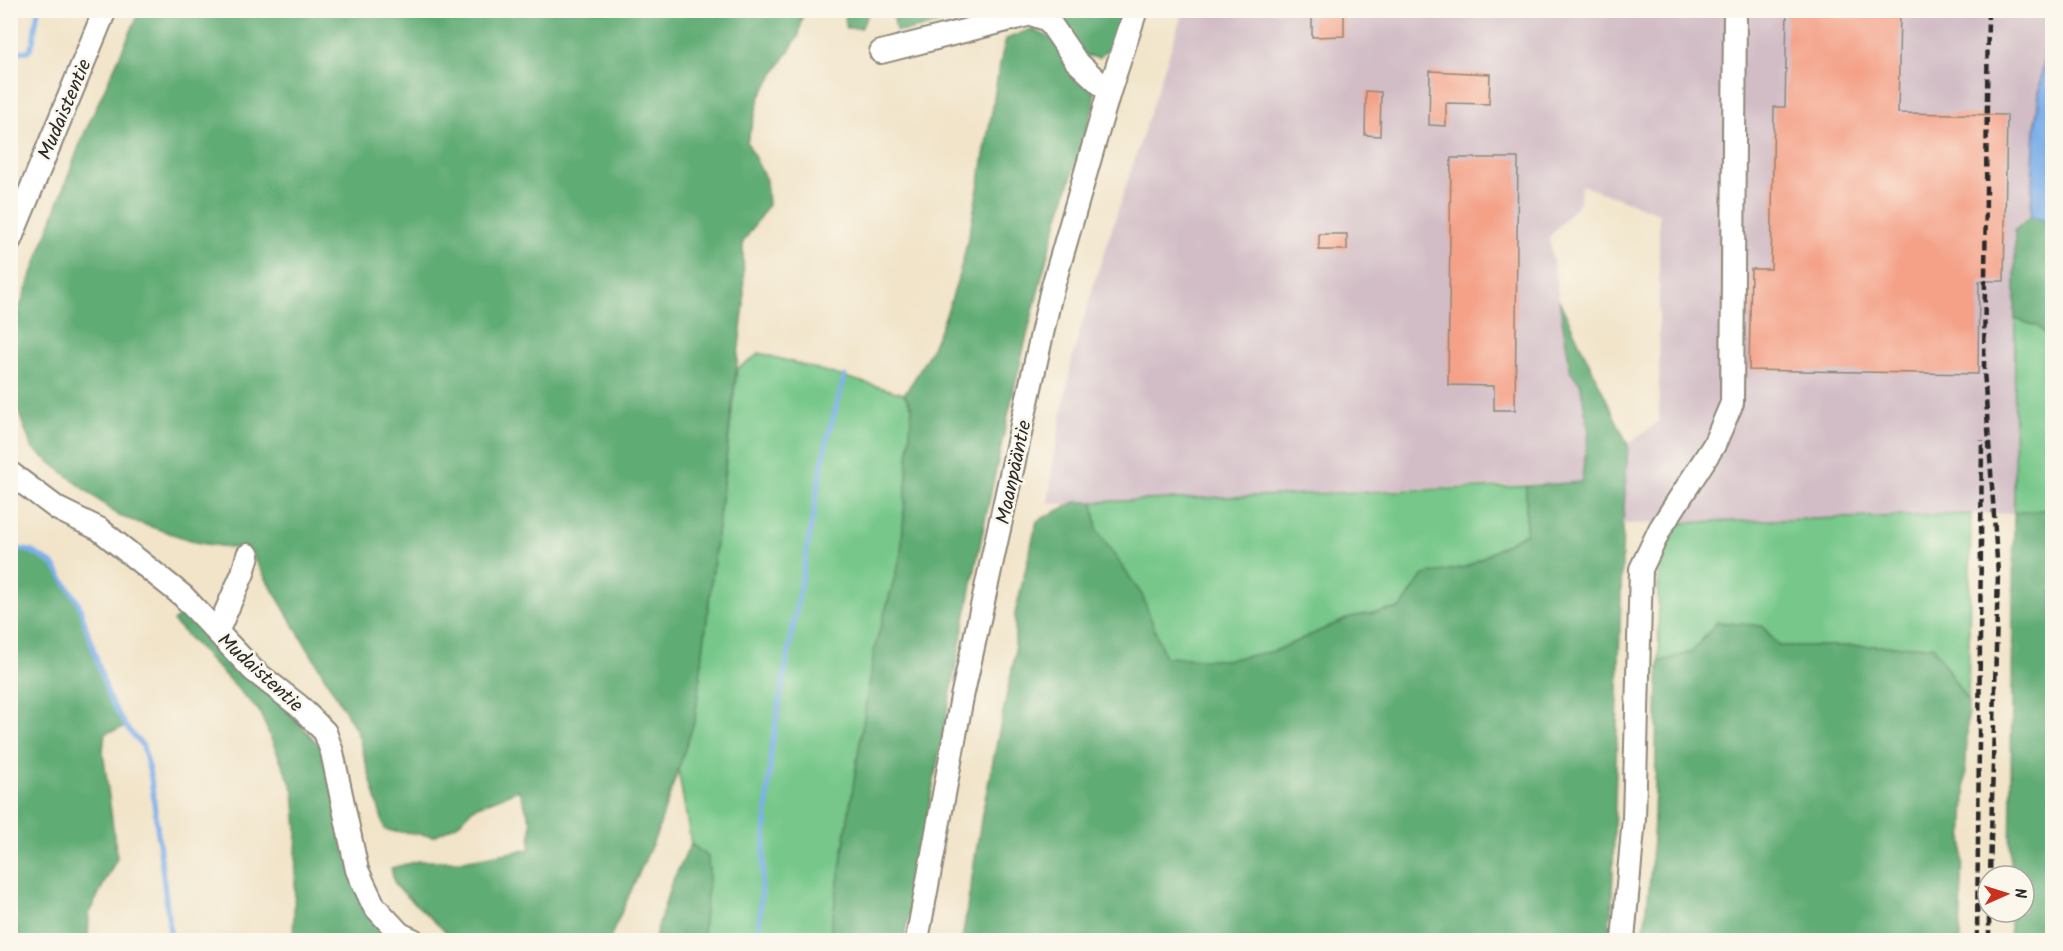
<svg xmlns="http://www.w3.org/2000/svg" width="2063" height="951" font-family="Kalam,sans-serif">
<rect width="100%" height="100%" fill="#fbf7ec"/>
<filter id="ink" filterUnits="userSpaceOnUse"><feTurbulence type="fractalNoise" baseFrequency=".0167" numOctaves="2"/><feDisplacementMap in="SourceGraphic" scale="12" xChannelSelector="R" yChannelSelector="G"/><feConvolveMatrix kernelMatrix="1 2 1 2 8 2 1 2 1" color-interpolation-filters="sRGB"/></filter>
<filter id="wash" filterUnits="userSpaceOnUse"><feTurbulence type="fractalNoise" baseFrequency=".008" numOctaves="4" result="noise"/><feDisplacementMap in="SourceGraphic" scale="24" xChannelSelector="R" yChannelSelector="G"/><feGaussianBlur stdDeviation="1.35" result="paint"/><feColorMatrix in="noise" values="0 0 0 0 0 0 0 0 0 0 0 0 0 0 0 0 0 1.4 0 .05"/><feComposite in="paint" operator="in"/></filter>
<g filter="url(#wash)">
<rect width="100%" height="100%" fill="#f1e4c9"/>
<path fill="#d2bdc6" d="M1183,11H2052L2033,151L2031,216L2015,230L2014,513L1623,524L1628,445L1659,421V213L1581,185L1580,202L1549,237L1571,372L1580,381L1589,432L1581,482L1048,504L1053,461L1073,355L1096,277Z"/>
<path fill="#76c789" stroke="#50795a" stroke-width="1.5" d="M2015,319L2037,326L2052,340V509L2014,513Z
M760,353L904,394L912,407L901,555L875,647L829,940H702L709,876L708,857L691,844L678,769L695,719L737,369Z
M1526,486V533L1466,567L1423,575L1401,608L1351,617L1275,651L1225,660L1165,657L1142,595L1097,530L1093,502Z
M1971,514L1968,702L1933,646H1779L1762,626L1717,622L1692,652L1659,662L1658,572L1675,523Z"/>
<path fill="#60ac75" stroke="#466c50" stroke-width="1.5" d="M140,11H803L799,35L760,96L747,142L766,180L768,205L743,242L744,304L695,719L657,833L609,940H457L450,936L395,885L391,868L418,861H463L530,849L531,822L519,790L473,808L457,825L434,836L385,830L357,731L249,550L199,543L119,516L32,448L13,397L12,328L81,141Z
M845,11V10L870,11L861,28H846Z
M893,11V10L992,11L907,31H896Z
M1052,11H1128L1117,41L1099,58L1083,55Z
M1031,29L1049,37L1095,89L1093,109C1077,160 1059,212 1045,265C986,487 947,715 904,940H829L875,647L901,555L912,407L904,394C963,314 974,206 992,111C996,86 999,63 1006,39Z
M2031,216L2052,223V340L2037,326L2015,319V230Z
M1559,300L1628,445L1623,524L1612,904L1607,940H962L982,814L1015,655V614L1037,521L1075,502H1093L1097,530L1142,595L1165,657L1225,660L1275,651L1351,617L1401,608L1423,575L1466,567L1526,533V486L1581,482L1589,432L1580,382L1571,373Z
M2052,509V940H2010V912H2024V876H2010L2014,513Z
M10,548L31,551L53,564L78,602L109,698L126,727L105,733L103,751L117,858L89,913L88,940H11Z
M186,611L266,686L326,753L339,814L396,940H293L297,829L294,791L259,711L173,621Z
M1717,622L1762,626L1779,646H1933L1968,702L1960,940H1642C1658,848 1654,755 1659,662L1692,652Z
M691,844L708,857L709,876L702,940H654L671,884Z"/>
<path fill="#7dafe9" stroke="#546d8a" stroke-width="1.5" d="M2052,24V223L2031,216C2033,152 2036,86 2052,24Z"/>
<g fill="none" stroke-linecap="round" stroke-linejoin="round">
<path stroke="#7dafe9" stroke-width="5" d="M10,52L29,51L33,42L38,10
M10,548L31,551L53,564L78,602L109,698L126,727L143,746L151,778L171,940
M758,940L771,750L826,443L845,376"/>
</g>
<g id="blocks">
<path fill="#f4a188" d="M1312,10H1344V36L1312,37Z
M1787,10H1900L1898,113L2007,115L2004,281H1979L1978,374L1749,370L1751,269H1771L1774,107H1785Z
M1430,71L1490,74L1489,104L1446,103V126L1429,125Z
M1366,91L1381,92L1380,136L1365,135Z
M1451,158H1518L1515,410H1494V386L1448,385Z
M1319,234H1347V250H1319Z"/>
</g>
</g>
<g filter="url(#ink)">
<use href="#blocks" fill-opacity="0" stroke="#8e887a" stroke-width="1.5"/>
<g fill="none" stroke-linecap="round" stroke-linejoin="round">
<g stroke="#8e887a" stroke-width="26">
<path id="minor" d="M881,52L1031,14L1048,20L1076,61L1109,92
M10,240L105,10
M10,473L58,509L99,529L183,596L253,670L299,706L325,732L332,752L357,870L374,906L400,934L413,940
M217,632L243,573L248,555
M917,940L962,697L1051,293L1109,92L1136,10
M1623,940L1634,818L1641,569L1660,529L1714,445L1732,403L1735,10"/>
</g>
<use href="#minor" stroke="#fff" stroke-width="22"/>
<path stroke="#2b2b2b" stroke-width="4.5" stroke-dasharray="9 4.5" stroke-linecap="butt" d="M1988,10L1984,370L1998,574L1990,876
M1977,940L1982,440
M1989,940V912"/>
</g>
</g>
<g text-anchor="middle" stroke-width="5" stroke-linejoin="round" paint-order="stroke">
<g font-size="20" fill="#2b2b2b" stroke="#fbf7ec">
<text transform="translate(64 109) rotate(-67)" y="7">Mudaistentie</text>
<text transform="translate(1013 472) rotate(-78)" y="7">Maanpääntie</text>
<text transform="translate(261 672) rotate(42)" y="7">Mudaistentie</text>
</g>
</g>
<rect width="2063" height="951" fill="none" stroke="#fbf7ec" stroke-width="36"/>
<g transform="translate(2006 894) rotate(87)"><circle r="28" fill="#fbf7ec" stroke="#a8a59f" stroke-width="1.5"/>
<path d="M0-4.5L10 22L0 15L-10 22Z" fill="#c8321e"/>
<text y="-9" font-size="16" font-weight="bold" text-anchor="middle" fill="#2b2b2b">N</text>
</g>
</svg>
